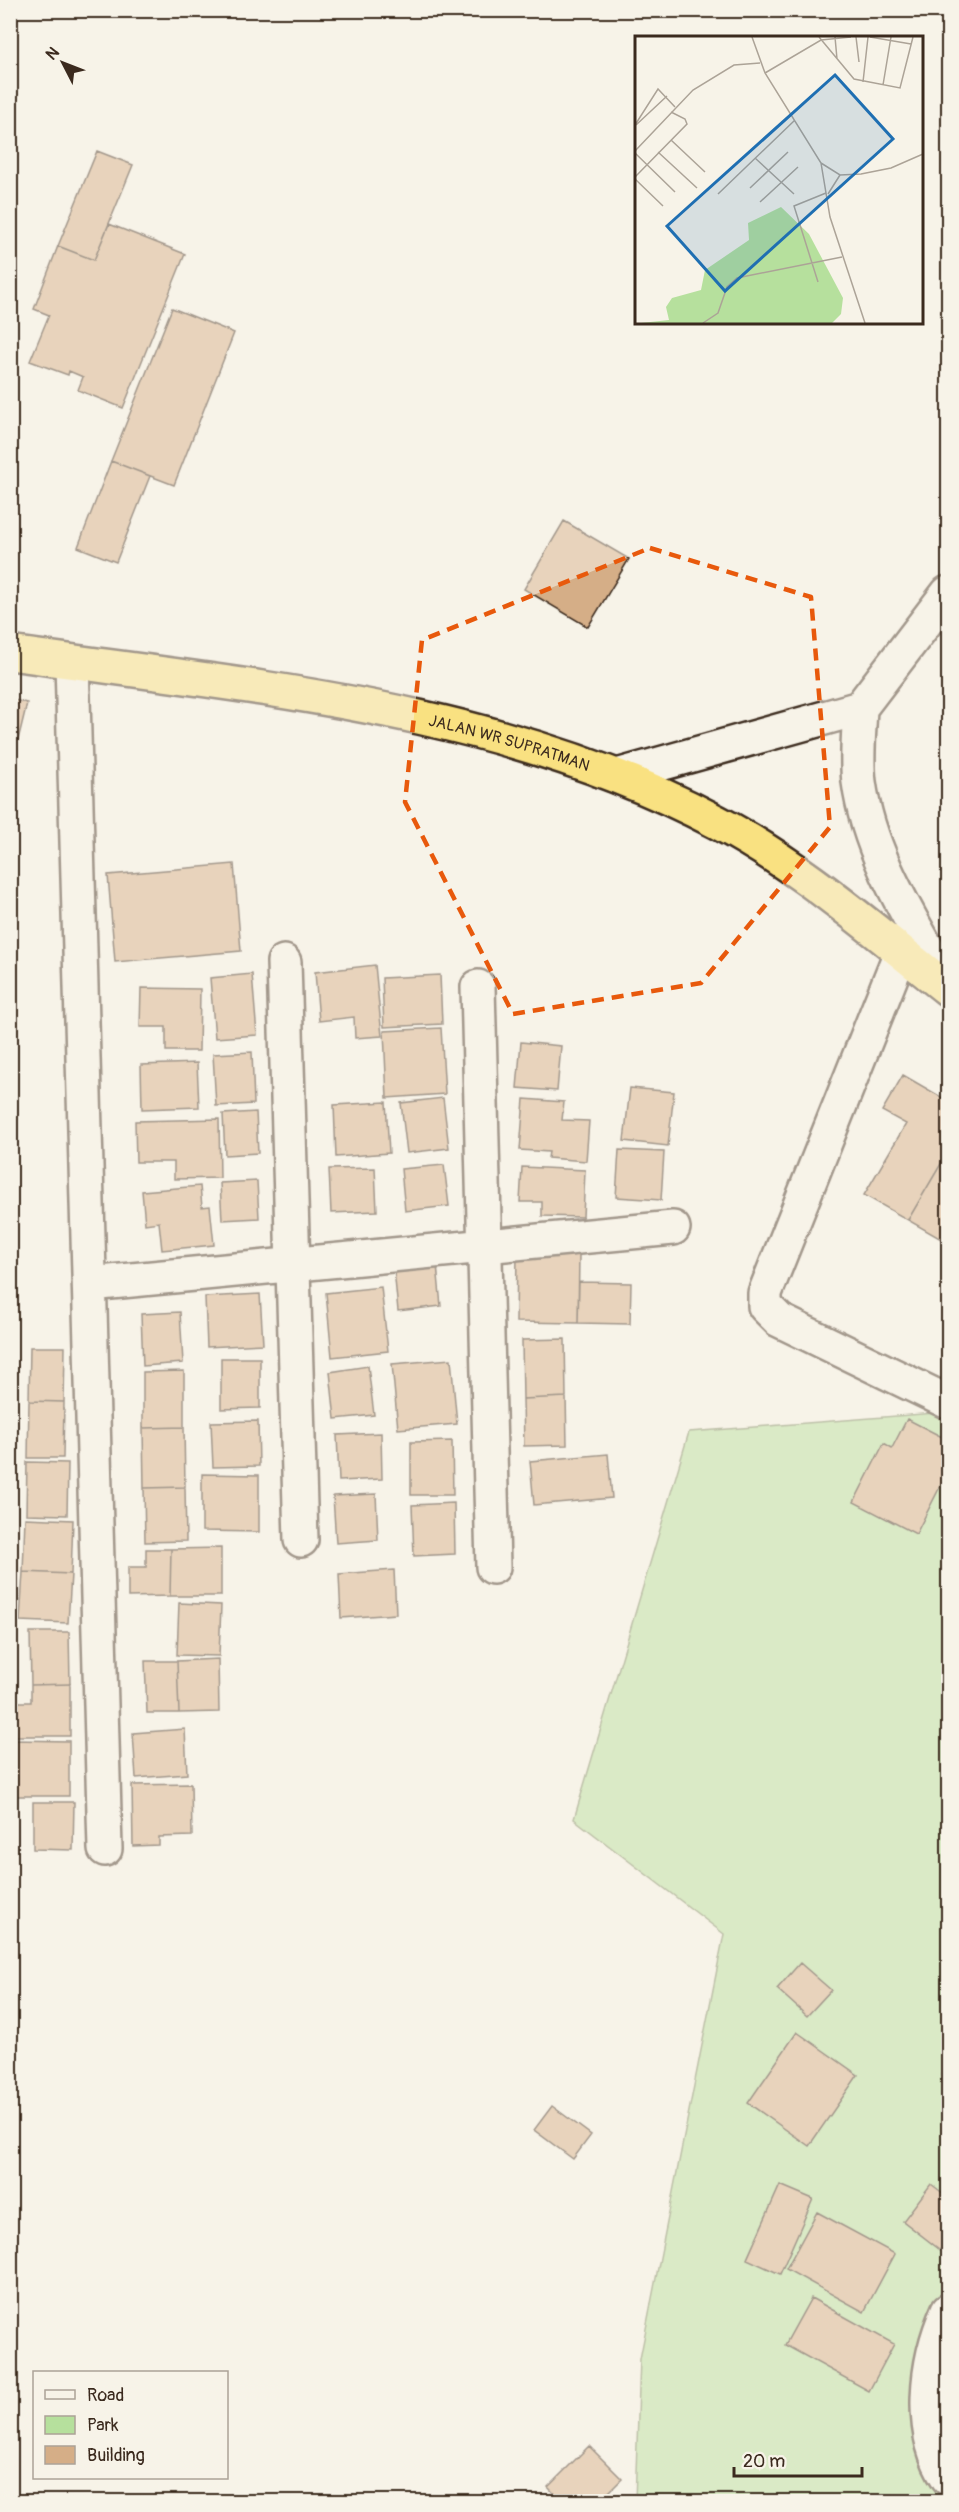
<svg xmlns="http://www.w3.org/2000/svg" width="959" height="2512" font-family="Pangolin,sans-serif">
<rect width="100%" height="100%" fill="#f7f3e8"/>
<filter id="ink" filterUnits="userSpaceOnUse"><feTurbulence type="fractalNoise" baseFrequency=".0167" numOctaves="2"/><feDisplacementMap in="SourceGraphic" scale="12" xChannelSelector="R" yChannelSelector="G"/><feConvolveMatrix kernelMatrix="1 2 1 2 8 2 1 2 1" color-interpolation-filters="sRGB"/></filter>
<g filter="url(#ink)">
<path fill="#b6e09d" stroke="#78855e" stroke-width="1.5" d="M948,1412V2501H635L640,2359L724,1934L574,1819L689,1432Z"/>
<path fill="#d5ae87" stroke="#3b2a1e" stroke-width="1.5" d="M97,151L133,165L94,260L58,246Z
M109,224L185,254L123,408L78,390L83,377L69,371L68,375L30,361L49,315L34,309L58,246L94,260Z
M172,308L234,333L174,485L111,461Z
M111,461L150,476L116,562L78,547Z
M564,521L629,559L588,627L524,589Z
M10,699L27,703L18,740L10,738Z
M234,864L241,951L115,962L108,875Z
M375,965L382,1036L355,1038L354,1017L319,1021L315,972Z
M252,974L257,1035L215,1038L210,978Z
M440,975L442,1024L384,1027L382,978Z
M141,988L200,989L199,1051H166V1027H140Z
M441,1028L445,1094L387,1098L384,1031Z
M521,1042L561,1046L557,1091L517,1088Z
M252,1052L254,1104L216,1106L213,1054Z
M197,1063L199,1107L142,1109L141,1065Z
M903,1075L948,1101V1152L908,1220L864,1195L906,1124L882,1111Z
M630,1088L674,1092L668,1146L624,1141Z
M443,1098L449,1148L407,1153L401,1103Z
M524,1099L564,1102L562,1120L589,1121L586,1161L548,1158L549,1152L520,1150Z
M386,1102L389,1153L336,1157L334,1105Z
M256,1112L258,1153L225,1155L223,1114Z
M219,1119L220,1178L174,1179V1162H136L135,1121Z
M619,1150L664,1152L661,1200L616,1197Z
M948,1152V1243L908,1220Z
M444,1165L449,1206L405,1211L401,1169Z
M522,1167L585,1170L583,1217L542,1216V1202H520Z
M375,1168L377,1211L331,1213L329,1169Z
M257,1181L259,1218L222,1220L220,1183Z
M200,1186L202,1207L210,1206L214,1245L162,1250L159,1222L145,1224L142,1191Z
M517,1254L579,1255L578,1323L516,1322Z
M437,1265L441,1306L398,1311L394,1269Z
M579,1282L631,1283L630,1324L578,1323Z
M381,1287L388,1351L332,1357L326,1293Z
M260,1294L263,1344L207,1347L205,1297Z
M180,1312L183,1363L143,1366L141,1314Z
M565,1339L566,1397L523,1399L522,1340Z
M30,1347H65L64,1402L29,1401Z
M221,1358H260V1408L221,1409Z
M451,1359L457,1424L398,1429L392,1364Z
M368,1366L374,1415L335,1419L330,1372Z
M184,1371V1427L143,1428V1372Z
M566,1397L567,1445L524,1446L523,1399Z
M29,1401L64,1402L63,1458H28Z
M907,1419L948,1440V1471L916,1534L854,1502L884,1443L892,1448Z
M258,1421L259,1466L213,1467L211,1422Z
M184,1427L185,1487L144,1488L143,1428Z
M381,1433L382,1479L339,1481L337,1435Z
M452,1441L453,1495H411V1442Z
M608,1454L612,1498L534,1505L530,1461Z
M27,1462L68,1463L67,1515L26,1514Z
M202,1474L259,1475V1532L202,1531Z
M185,1487L186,1541L145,1542L144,1488Z
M376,1494L378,1540L336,1543L333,1496Z
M454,1503L455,1554L414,1556L412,1505Z
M25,1518L73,1520L71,1574L23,1572Z
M221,1548V1596H170L171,1549Z
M146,1549H171L170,1596L128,1597V1567H146Z
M394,1570L396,1614L341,1618L339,1574Z
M23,1572L71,1574L68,1623L20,1621Z
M179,1603L221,1605L219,1656L177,1655Z
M30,1632H69L70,1684L31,1685Z
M218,1659L219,1712L179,1713L177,1661Z
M145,1661H177L179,1713H147Z
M70,1684V1736H10V1702H31V1685Z
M185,1729L187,1774L136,1778L133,1733Z
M12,1740L69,1741V1796H12Z
M191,1784L192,1836L159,1837V1845L133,1846L132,1785Z
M33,1802H74L73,1850L33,1849Z
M800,1963L831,1990L807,2016L777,1989Z
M797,2032L858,2075L809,2146L748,2103Z
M948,2067V2082L941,2075Z
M552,2106L591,2135L573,2159L534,2130Z
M931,2184L948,2197V2256L903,2221Z
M780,2185L813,2199L780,2274L747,2259Z
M817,2212L895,2254L864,2312L786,2269Z
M811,2298L894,2344L869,2391L785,2345Z
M589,2446L622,2479L599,2502H562L548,2487Z"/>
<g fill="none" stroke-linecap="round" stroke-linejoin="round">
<g stroke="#3b2a1e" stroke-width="38">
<path id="street" d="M72,662L105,1849
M860,708C859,732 856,758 859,782C869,856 913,922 948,986
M617,776L860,708L948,593
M901,952L765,1293V1306L779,1320L948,1402
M284,962L301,1540
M478,987L493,1567
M90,1284L673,1228
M948,2311C926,2360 917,2432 948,2478"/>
</g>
<g stroke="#3b2a1e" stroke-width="38">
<g id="highway">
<path id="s1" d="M10,653C249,687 500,707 717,822C801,866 874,931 948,989"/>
</g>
</g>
<use href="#street" stroke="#f7f3e8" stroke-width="33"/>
<use href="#highway" stroke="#f9e181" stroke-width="33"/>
</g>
</g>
<path d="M0 0H959V2512H0ZM650,548L811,597L830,827L701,983L513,1014L405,802L422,640Z" fill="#f7f3e8" fill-opacity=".55" fill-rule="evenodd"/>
<path fill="none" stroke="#e8590c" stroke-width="4.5" stroke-dasharray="12 8" stroke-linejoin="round" d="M650,548L811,597L830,827L701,983L513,1014L405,802L422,640Z"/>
<g text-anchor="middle" stroke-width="4.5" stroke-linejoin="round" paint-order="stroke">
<g font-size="16" fill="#3b2a1e" stroke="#f7f3e8">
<text dy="6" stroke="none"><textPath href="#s1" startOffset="508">JALAN WR SUPRATMAN</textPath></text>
</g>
</g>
<g transform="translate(635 36)">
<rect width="288" height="288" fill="#f7f3e8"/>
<path d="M146,171L174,198L208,262L206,278L197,287H6L34,284L31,271L37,262L66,254L70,234L114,204L113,187Z" fill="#b6e09d"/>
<path fill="none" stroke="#aca397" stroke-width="1.5" d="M117,1L130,37L186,127L195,181L230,287M184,1L219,43L265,52L278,1M200,1L202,23M221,1L224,26M235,1L276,8M130,37L186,4L216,1M228,46L233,1M248,49L256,1M0,89L23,53L40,71M1,89L32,60M36,104L70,136M0,115L58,54L99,29L125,27M23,116L62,152M0,117L40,156M120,122L159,158M186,127L205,139L226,138L256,132L288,118M0,141L52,88L50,83L36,76M0,143L28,170M115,152L153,116M83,158L160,84M193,158L205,139M125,166L163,131M183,246L159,170L191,157M68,287L83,277L92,251L102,242L207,221"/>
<path fill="#1f6fb2" fill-opacity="0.15" stroke="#1f6fb2" stroke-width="3" d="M200,39L258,103L90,255L32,190Z"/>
<rect width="288" height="288" fill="none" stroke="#3b2a1e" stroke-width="3"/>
</g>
<rect width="959" height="2512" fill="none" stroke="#f7f3e8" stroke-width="36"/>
<rect x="18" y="18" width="923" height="2476" fill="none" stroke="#3b2a1e" stroke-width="2" filter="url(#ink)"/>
<rect x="33" y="2371" width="195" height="108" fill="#f7f3e8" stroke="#aca397" stroke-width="1.5"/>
<rect x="45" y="2390" width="30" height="9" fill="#f7f3e8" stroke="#aca397" stroke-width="1.5"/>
<text x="87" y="2401" font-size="18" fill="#3b2a1e">Road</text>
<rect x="45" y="2416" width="30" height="18" fill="#b6e09d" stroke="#aca397" stroke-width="1.5"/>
<text x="87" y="2431" font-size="18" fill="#3b2a1e">Park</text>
<rect x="45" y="2446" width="30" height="18" fill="#d5ae87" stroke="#aca397" stroke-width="1.5"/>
<text x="87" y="2461" font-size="18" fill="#3b2a1e">Building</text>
<g transform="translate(63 63) rotate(312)" stroke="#f7f3e8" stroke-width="4.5" paint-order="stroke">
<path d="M0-4.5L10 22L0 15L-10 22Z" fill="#3b2a1e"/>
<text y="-9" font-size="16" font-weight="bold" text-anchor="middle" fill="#3b2a1e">N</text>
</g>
<path d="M734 2467v9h128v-9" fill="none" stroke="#3b2a1e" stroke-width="3"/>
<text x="743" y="2467" font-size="18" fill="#3b2a1e" stroke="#f7f3e8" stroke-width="4.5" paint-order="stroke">20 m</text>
</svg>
